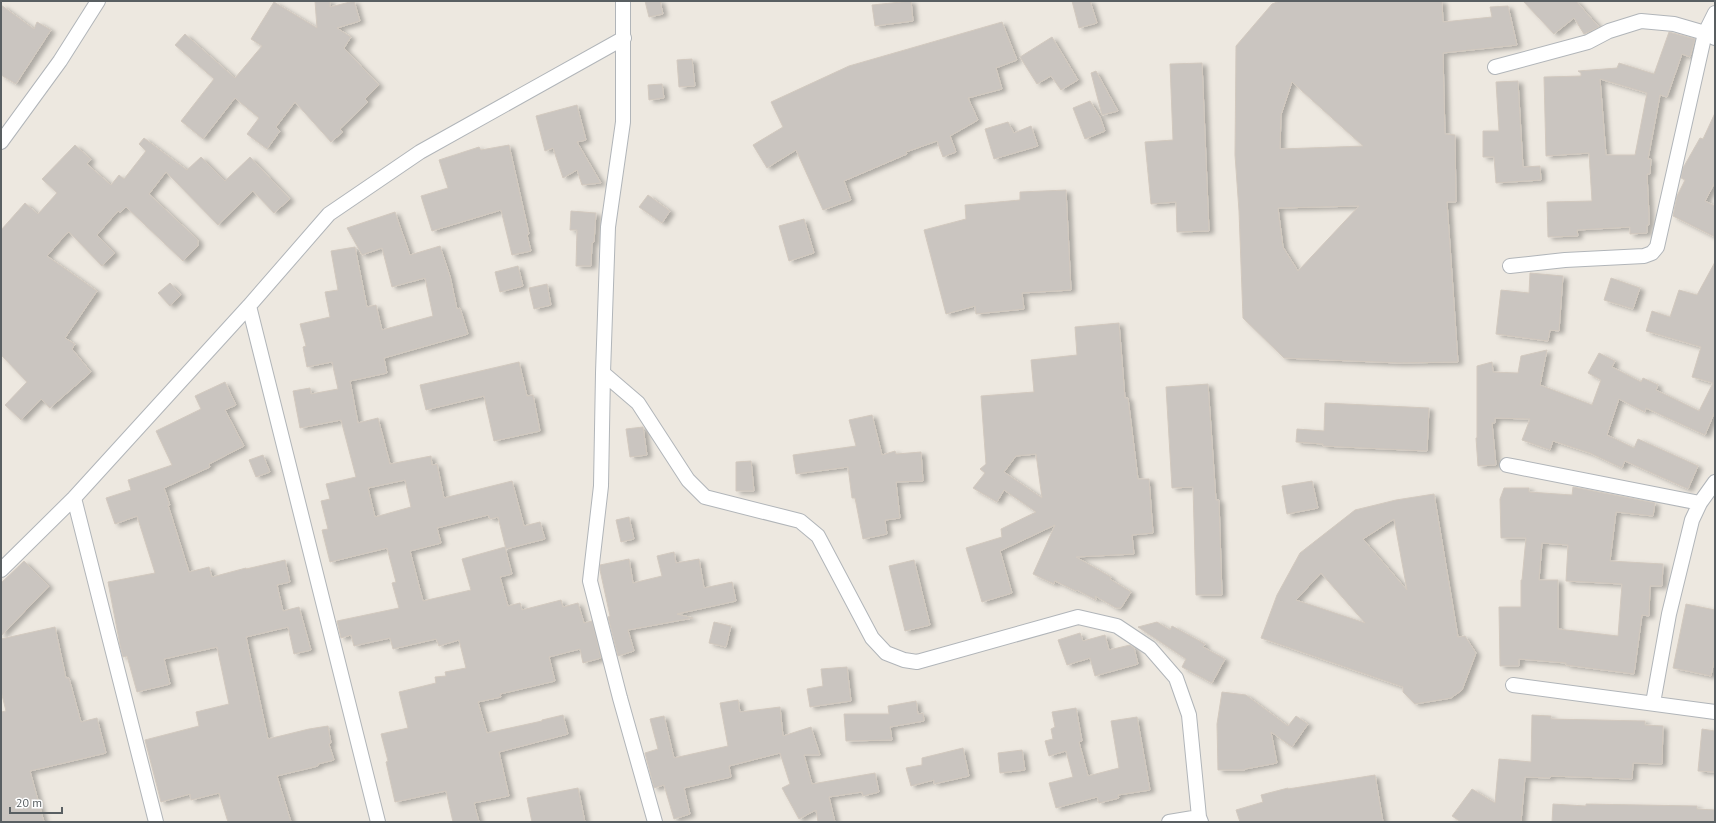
<svg xmlns="http://www.w3.org/2000/svg" width="1716" height="823" font-family="'PT Sans',sans-serif">
<defs>
<filter id="shadow"><feDropShadow dx="4.5" dy="2.5" stdDeviation="2" flood-color="#0004"/></filter>
</defs>
<rect width="100%" height="100%" fill="#ede8e0"/>
<path fill="#cac5c0" stroke="#d2c9bf" fill-rule="evenodd" filter="url(#shadow)" d="M315,1H330V7L354,1L360,21L337,28L351,37L344,48L379,85L365,99L368,102L340,129L343,132L331,142L295,102L276,127L280,131L267,149L247,134L259,118L235,98L203,139L181,121L214,79L175,45L185,34L235,78L262,46L251,39L274,2L317,28Z
M645,1H660L663,14L649,17Z
M911,1L913,21L875,26L872,5Z
M1072,1H1090L1097,23L1079,28Z
M1280,1H1442L1443,22L1492,17L1490,7L1508,6L1517,45L1443,53L1445,134L1455,135L1456,202H1447L1458,362L1399,363L1284,358L1243,318L1239,211L1235,155L1236,46L1272,4ZM1292,82L1363,146L1280,149L1281,115ZM1359,206L1298,271L1283,247L1278,208Z
M1523,1H1576L1599,27L1584,34L1574,18L1554,34Z
M1,5L34,29L37,22L51,30L16,84L1,75Z
M1002,22L1017,60L996,68L1002,89L968,98L978,120L950,136L956,152L943,157L937,141L906,152L907,154L844,181L851,200L823,210L796,150L767,168L753,145L783,127L771,102L849,66Z
M1669,32L1695,39L1690,57L1682,54L1667,97L1660,95L1648,159H1651L1650,174H1647L1649,215V225H1647V233L1630,234V227L1577,230L1578,236L1548,237L1547,202L1592,201L1589,153L1546,156L1544,77L1581,76V73L1578,71L1617,68L1619,63L1654,74ZM1600,79L1647,93L1635,155H1606Z
M1052,37L1078,80L1061,90L1051,76L1037,84L1020,57Z
M692,59L695,86L679,87L677,60Z
M1202,63L1209,231L1177,232L1176,202L1151,204L1145,142L1173,140L1170,64Z
M1096,71L1118,111L1102,115L1091,73Z
M1518,81L1523,167L1540,166L1541,180L1496,183L1494,157H1483V131H1499L1496,82Z
M662,84L664,98L649,100L648,85Z
M1090,101L1100,117L1105,131L1085,139L1073,108Z
M577,105L586,140L577,142L601,183L582,185L577,170L563,178L553,148L545,151L536,116Z
M1715,113V182L1705,201L1715,206V237L1673,216L1677,196L1685,180L1681,178L1683,168L1700,138L1703,139Z
M1008,122L1014,133L1031,126L1038,146L994,159L985,129Z
M144,138L187,170L201,157L225,181L250,157L290,199L274,213L253,191L218,225L166,172L149,194L198,240V246L183,261L126,207L120,213L118,211L97,235L115,253L102,266L69,232L66,234L47,256L97,291L65,338L75,344L72,349L91,372L50,408L41,399L21,420L5,405L27,382L1,355V230L25,203L38,214L57,193L42,179L75,145L91,159L87,164L111,185L119,175L124,179L146,151L139,144Z
M509,145L529,234L527,235L531,251L512,255L501,210L432,231L421,196L448,188L439,160L479,147L481,150Z
M1066,190L1071,290L1022,293L1024,309L976,314L975,306L946,314L924,230L966,219L965,205L1020,200V192Z
M648,195L670,211L662,223L639,207Z
M571,211L596,213L594,242L592,243L591,266H576L577,230H570Z
M395,212L410,255L440,246L450,276L457,309L460,308L468,334L384,358L387,373L350,381L358,423L378,418L390,464L431,456L432,465L437,464L444,498L512,481L524,526L540,522L545,539L506,549L498,517L490,519L488,515L437,528L441,543L410,551L423,601L471,590L462,559L505,547L512,574L500,577L508,606L520,603L522,610L561,600L563,607L578,603L584,623L592,621L601,658L583,663L580,649L549,657L555,681L500,694L501,697L478,702L487,733L542,721V720L563,715L568,734L499,752L509,796L474,803L479,822H453L446,791L395,802L386,762L388,761L381,734L408,728L399,692L436,683L435,677L446,676L445,672L466,668L459,640L439,646L436,639L393,649L390,638L354,646L351,635L341,638L337,621L399,608L392,583L396,582L387,548L330,562L322,530L328,529L321,501L330,499L326,484L356,477L341,420L300,428L293,391L310,388L311,394L338,389L332,362L307,367L303,347L306,346L300,324L330,317L325,292L338,290L331,251L355,247L367,307L376,305L382,330L433,316L425,278L392,287L382,248L362,255L347,228ZM405,480L411,507L375,517L368,488Z
M804,219L814,253L789,261L779,226Z
M1715,262V411L1705,435L1646,408L1645,412L1619,399L1607,435L1634,448L1638,439L1698,466L1688,489L1625,461L1622,468L1590,453L1553,441L1550,450L1522,440L1530,419L1495,418V423H1492L1496,465L1478,466L1476,438H1477V366L1492,362L1493,372L1518,373L1521,356L1547,350L1540,385L1592,405L1601,380L1588,373L1599,353L1615,361L1612,367L1641,382L1643,378L1658,385L1656,390L1699,411L1713,383L1692,377L1701,347L1646,331L1652,311L1670,317L1679,290L1697,295Z
M518,266L523,286L500,292L495,272Z
M1530,273L1563,276L1559,331L1550,330L1548,341L1496,334L1501,290L1529,293Z
M1611,278L1640,288L1633,309L1604,300Z
M170,283L181,295L170,306L158,293Z
M547,284L551,305L534,309L529,288Z
M1119,323L1125,398H1128L1138,479H1149L1153,533L1132,535L1134,554L1076,557L1111,577L1110,579L1131,592L1121,608H1116L1095,596L1096,600L1077,590L1076,591L1055,581L1054,584L1033,574L1055,525L1000,551L1012,593L982,602L966,548L1002,537L1001,529L1036,512L1004,490L997,502L973,488L985,473L980,469L986,464L981,396L1034,392L1031,360L1077,355L1075,327ZM1036,454L1042,498L1004,472L1016,456Z
M519,362L527,396L533,395L540,431L494,441L484,396L426,410L420,385Z
M225,382L236,405L225,410L244,446L209,464L210,467L164,488L170,505H168L189,572L209,567L212,577L246,568V569L285,560L290,582L277,585L283,611L299,607L311,650L294,654L288,627L246,637L268,739L309,729L328,726L331,743L329,744L334,760L318,764V766L277,776L291,822H228L219,793L191,800L190,794L161,802L145,740L199,726L196,712L229,704L217,647L164,659L170,684L137,692L127,656L123,657L120,645L108,582L155,573L137,516L115,524L106,498L131,490L128,480L172,465L156,431L201,409L195,396Z
M1208,384L1216,500H1219L1222,595H1196L1193,487L1172,488L1166,387Z
M1325,403L1429,408L1427,451L1323,446V444L1296,442L1297,429L1324,431Z
M872,415L882,455L895,451L896,454L921,452L923,481L896,482L900,518L885,520L887,534L863,539L855,498H852L848,467L796,474L793,455L856,446L849,420Z
M643,427L647,455L630,457L626,429Z
M263,455L270,472L256,477L249,460Z
M751,461L754,491H736V462Z
M1312,481L1318,508L1287,514L1282,486Z
M1573,487L1655,503L1653,516L1616,512L1610,561L1663,564L1662,586H1650L1649,616L1642,615L1634,674L1566,665V663L1519,659V666H1500L1499,607H1521V580H1522L1526,538H1501L1500,499L1504,488H1529V492L1572,495ZM1542,543L1568,545L1566,581L1622,584L1618,636L1558,629V580H1539Z
M1434,494L1458,637L1465,636L1476,653L1462,690L1451,698L1415,704L1403,692V687L1261,638L1277,595L1300,553L1355,510L1396,500ZM1394,519L1407,590L1363,539ZM1321,573L1365,623L1296,600Z
M629,517L634,539L621,542L616,520Z
M674,552L676,563L699,559L704,588L732,582L736,601L677,614L693,618L628,630L634,651L618,656L608,617L610,616L600,570V565L629,559L633,583L662,576L657,556Z
M914,560L930,625L905,631L889,566Z
M24,561L49,586L1,636V583Z
M1686,604L1715,610V656L1711,676L1673,668Z
M714,622L731,626L726,647L709,643Z
M1157,622L1170,630L1172,626L1205,644L1203,647L1225,659L1212,683L1182,667L1186,659L1138,627Z
M55,627L66,678H69L81,722L97,718L106,753L30,771L44,822H1V712L6,711L1,691V639Z
M1080,633L1083,641L1105,635L1109,650L1130,645L1134,648L1138,664L1095,676L1090,658L1067,665L1058,640Z
M847,667L851,701L810,707L807,689L823,686L821,669Z
M1222,692L1246,695L1288,726L1296,716L1308,724L1292,747L1271,732L1277,763L1245,769V770H1218L1217,724Z
M738,700L740,712L780,707L783,736L811,727L820,755H804L812,784L875,773L879,792L863,796L862,792L829,797L835,822H818L816,810L799,819L782,788L790,784L780,753L729,766L731,777L684,788L690,814L674,819L664,785L654,788L645,753L658,749L650,719L664,716L674,758L728,746L720,703Z
M916,701L918,714L923,713L924,721L890,727L892,740L846,741L844,714H889L888,706Z
M1076,708L1082,741L1079,742L1088,776L1119,768L1111,721L1137,717L1150,790L1118,795L1119,798L1099,803L1097,797L1056,808L1049,783L1073,777L1066,751L1049,756L1045,741L1053,739L1051,729L1055,727L1052,712Z
M1532,715L1551,716V719L1645,721V725L1663,726L1662,764L1633,763L1632,779L1551,776L1550,778L1525,777L1521,822H1461L1452,816L1472,789L1495,803L1499,759L1531,762Z
M1702,729L1715,731V772L1698,771Z
M963,748L969,776L934,784V780L911,786L906,768L922,765V758Z
M1022,750L1025,770L1000,773L998,753Z
M1375,775L1383,822H1240L1236,810L1263,802L1261,795L1288,788V789Z
M578,788L585,822H532L527,798Z
M1553,804L1586,806V804L1697,806V809L1715,810V822H1552Z"/>
<g fill="none" stroke-linecap="round" stroke-linejoin="round">
<g stroke="#b1b5b9" stroke-width="16">
<path id="street" d="M623,1V122L608,227L603,373L601,486L590,581L620,698L655,822
M1495,67L1588,42L1609,31L1641,21L1674,24L1705,33L1715,38
M1,142L60,61L98,1
M1510,266L1565,260L1644,256L1652,253L1657,247L1705,33L1715,13
M249,306L378,822
M603,373L638,403L688,480L705,497L800,521L818,536L872,638L886,653L904,660L917,662L1078,617L1117,626L1150,648L1176,678L1189,715L1199,817L1201,822
M1507,465L1700,503
M74,498L156,822
M1,570L74,498L249,306L329,214L420,152L624,38
M1513,685L1715,712
M1653,703L1669,614L1692,520L1700,503L1715,482
M1169,822L1199,817"/>
</g>
<use href="#street" stroke="#fff" stroke-width="14"/>
</g>
<rect width="1716" height="823" fill="none" stroke="#595f62" stroke-width="4"/>
<path d="M10 807v6h52v-6" fill="none" stroke="#595f62" stroke-width="2"/>
<text x="16" y="807" font-size="12" fill="#595f62" stroke="#ffffff" stroke-width="3" paint-order="stroke">20 m</text>
</svg>
